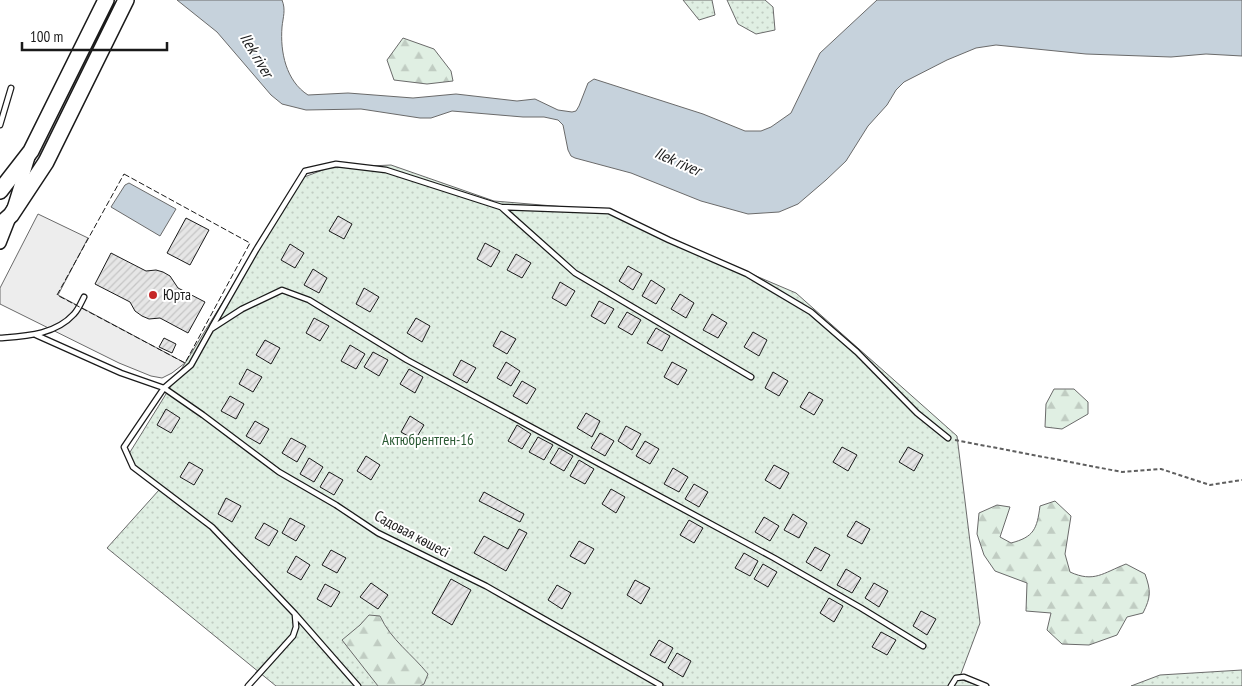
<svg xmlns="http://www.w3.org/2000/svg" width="1242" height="686" font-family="'PT Sans Narrow',sans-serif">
<defs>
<pattern id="grass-dots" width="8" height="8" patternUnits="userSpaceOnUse" patternTransform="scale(1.25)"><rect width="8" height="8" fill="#e0efe3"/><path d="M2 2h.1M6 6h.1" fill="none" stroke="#c0ccc2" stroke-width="1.8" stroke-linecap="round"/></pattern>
<pattern id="forest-firs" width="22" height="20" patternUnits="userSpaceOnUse" patternTransform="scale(1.25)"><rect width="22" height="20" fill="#e0efe3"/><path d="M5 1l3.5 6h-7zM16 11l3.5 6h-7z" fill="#c0ccc2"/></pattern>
<pattern id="building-hatch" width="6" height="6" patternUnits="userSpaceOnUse" patternTransform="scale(1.25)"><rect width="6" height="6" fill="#e6e6e6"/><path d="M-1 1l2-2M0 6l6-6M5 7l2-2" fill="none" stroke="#c5c5c5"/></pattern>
</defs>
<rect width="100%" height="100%" fill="#fff"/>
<path fill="url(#grass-dots)" stroke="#6a6a6a" d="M683,0H712L715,15L699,20Z
M727,0H765L773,7L775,30L756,34L738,24Z
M391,165L494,201L601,210L796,293L957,436L980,623L959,679L980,686H276L107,548L159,490L127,457L299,179L328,168Z
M1242,670V686H1131L1160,675Z"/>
<path fill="url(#forest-firs)" stroke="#6a6a6a" d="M403,38L434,49L451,71L453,81L427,84L394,80L387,60Z
M1054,389H1074L1088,402V414L1062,429L1045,427L1046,404Z
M1055,501L1071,516L1065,554L1070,572C1094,583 1103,573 1126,564L1145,574C1151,591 1151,597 1143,613L1127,617L1117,635L1089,645L1062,644L1047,630L1051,613L1026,611L1027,583L995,571L984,555L977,534L979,513L997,505L1010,507L1000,537L1011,543C1034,537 1037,529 1040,506Z
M369,615L380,616C391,640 412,654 428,674L424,684L420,686H378L342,640L360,625Z"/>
<path fill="#ededed" stroke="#6a6a6a" d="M38,214L88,238L58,295L185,363L172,373L162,378L151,376L119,363L0,304V288Z"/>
<path fill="#c6d2dc" stroke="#6a6a6a" d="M177,0H282C286,10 283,17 282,27C280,52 286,81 308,95L348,93L413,98L456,94L517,101L535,99L558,110L572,112L576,111L579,106L588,83L594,79L703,114L745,131H761L771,127L791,113L820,53L877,0H1242V56L1206,54L1171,57L1086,54L996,45L976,48L947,60L904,82L896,90L887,105L868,126L846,161L826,180L798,204L779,212L748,214L701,201L631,173L575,158L571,156L568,150L563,125L558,120L544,117H523L452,111L431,118H420L361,109L306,110L282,104L271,95L217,32Z
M129,183L176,209L160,236L111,207L125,185Z"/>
<path fill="url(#building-hatch)" stroke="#1a1a1a" d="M338,216L352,224L344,239L329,231Z
M186,218L209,230L190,265L167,253Z
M485,243L500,251L491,267L477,259Z
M290,244L304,253L295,268L281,260Z
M111,253L146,271L156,270L163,272L170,276L178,288L205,302L188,333L160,318L149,319L142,316L135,311L130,302L95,284Z
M516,254L531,263L522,278L507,270Z
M628,266L642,274L633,290L619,281Z
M313,269L327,278L319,293L304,285Z
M651,280L665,289L656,304L642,296Z
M560,282L575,291L566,306L552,298Z
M364,288L379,297L370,312L356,304Z
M680,294L694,303L686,318L671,309Z
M599,301L614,309L605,324L591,316Z
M627,312L641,320L632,335L618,327Z
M712,314L727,323L718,338L703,330Z
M314,318L329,326L320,341L306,333Z
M416,318L430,326L422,342L407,333Z
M656,328L670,336L662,351L647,343Z
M501,331L516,339L507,354L493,346Z
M753,332L767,340L759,356L744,347Z
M164,338L176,344L172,353L159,347Z
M265,340L280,348L271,364L256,355Z
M350,345L365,354L356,369L341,361Z
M373,352L388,360L379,376L364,367Z
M461,360L476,368L467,383L453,375Z
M506,362L520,371L511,386L497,378Z
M672,362L687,370L678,385L664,377Z
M247,369L262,377L253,392L239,384Z
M409,369L423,377L415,393L400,384Z
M773,372L788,381L779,396L765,388Z
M522,381L536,389L527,404L513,396Z
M809,392L823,400L814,415L800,407Z
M230,396L244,404L236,419L221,411Z
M166,409L180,418L171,433L157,425Z
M586,413L600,421L592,437L577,428Z
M410,416L424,425L415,440L401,432Z
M255,421L269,429L260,444L246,436Z
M517,425L531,434L522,449L508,441Z
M626,426L641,434L632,450L618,441Z
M600,433L614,441L605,456L591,448Z
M538,437L553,445L544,460L529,452Z
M291,438L306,446L297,462L282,453Z
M645,441L659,449L650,464L636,456Z
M842,447L857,455L848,471L833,462Z
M908,447L923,455L914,471L899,462Z
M559,448L573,456L564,471L550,463Z
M366,456L380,465L371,480L357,471Z
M309,458L323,467L314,482L300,474Z
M579,460L594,469L585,484L570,476Z
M189,462L203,470L194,485L180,477Z
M774,465L789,473L780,489L765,480Z
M673,468L688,477L679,492L664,484Z
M329,472L343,480L334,495L320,487Z
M694,484L708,492L699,507L685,499Z
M611,489L625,497L616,513L602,504Z
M484,492L524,514L520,522L479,501Z
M226,498L241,506L232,522L218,514Z
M793,514L807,523L799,538L784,530Z
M764,517L779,526L770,541L755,532Z
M290,518L305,526L296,541L282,533Z
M689,520L703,528L694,543L680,535Z
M856,521L870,529L862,544L847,536Z
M264,523L278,531L269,546L255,538Z
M519,529L527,533L506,571L474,553L484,536L508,549Z
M579,541L594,549L585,564L570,556Z
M815,547L830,555L821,571L806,562Z
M331,550L346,558L337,573L322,565Z
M744,553L758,561L750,576L735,568Z
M296,556L310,565L301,580L287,572Z
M763,564L777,572L768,587L754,579Z
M846,569L861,578L852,593L837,585Z
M451,579L471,590L452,625L432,613Z
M635,580L650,588L641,604L627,595Z
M371,583L388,595L378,609L360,597Z
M874,583L888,591L879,607L865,598Z
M325,584L340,592L331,607L317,599Z
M557,585L571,593L562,609L548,600Z
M829,598L843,606L834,622L820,613Z
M921,611L936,619L927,635L913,626Z
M881,632L896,640L887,655L872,647Z
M659,640L673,648L665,663L650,655Z
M677,653L691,661L683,677L668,668Z"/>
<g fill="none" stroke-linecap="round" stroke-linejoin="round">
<g stroke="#1a1a1a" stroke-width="7">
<path id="service" d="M0,125L11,88
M501,207L609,211L669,240L747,274L811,312L857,352L917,413L948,438
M212,327L256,250L305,171L336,164L386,170L501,207L575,273L751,377
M36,335L121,373L164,388L203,415L279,472L336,505L378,533L486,586L660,685
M0,338C26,336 55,335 74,314C78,310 81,303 84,297
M248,686L293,636L296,627L295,615
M358,686L295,614L212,527L133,467L124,447L164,388L191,365L211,329L242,309L282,290L309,300L407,360L774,558L861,608L923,646
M951,686L956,678L964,677L986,686"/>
</g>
<g stroke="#1a1a1a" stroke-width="14">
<path id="tertiary" d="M0,243L11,215L29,157"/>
</g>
<g stroke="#1a1a1a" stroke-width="18">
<path id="trunk" d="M0,191L31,151L106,0
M0,225L11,215L46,162L126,0"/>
</g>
<path stroke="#5f5f5f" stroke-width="2" stroke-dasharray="4 2.5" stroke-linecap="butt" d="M955,440L1122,472L1161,469L1210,485L1242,480"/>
<use href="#service" stroke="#fff" stroke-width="4.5"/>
<use href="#tertiary" stroke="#fff" stroke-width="11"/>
<use href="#trunk" stroke="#fff" stroke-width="15"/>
<path stroke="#1a1a1a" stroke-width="1" stroke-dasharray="6 2.5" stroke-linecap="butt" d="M124,174L250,243L185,363L57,295Z"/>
</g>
<circle fill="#c62828" stroke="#fff" stroke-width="2" cx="153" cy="295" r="5"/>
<g text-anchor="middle" stroke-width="4" stroke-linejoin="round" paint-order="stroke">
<g font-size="15" fill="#1a1a1a" stroke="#fff" text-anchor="start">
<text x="163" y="300">Юрта</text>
</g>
<g font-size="15" fill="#2b5a34" stroke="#fff">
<text x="428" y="445">Актюбрентген-16</text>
</g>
<g font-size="15" fill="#1a1a1a" stroke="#fff">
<text transform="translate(412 534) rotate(28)" y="5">Садовая көшесі</text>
</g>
<g font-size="16" font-style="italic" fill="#1a1a1a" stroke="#fff">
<text transform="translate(257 55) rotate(59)" y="6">Ilek river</text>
<text transform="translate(678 161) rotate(24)" y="6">Ilek river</text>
</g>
</g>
<path d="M22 42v8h145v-8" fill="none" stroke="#1a1a1a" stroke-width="2.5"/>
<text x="30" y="42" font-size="15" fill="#1a1a1a" stroke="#ffffff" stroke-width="4" paint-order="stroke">100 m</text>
</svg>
